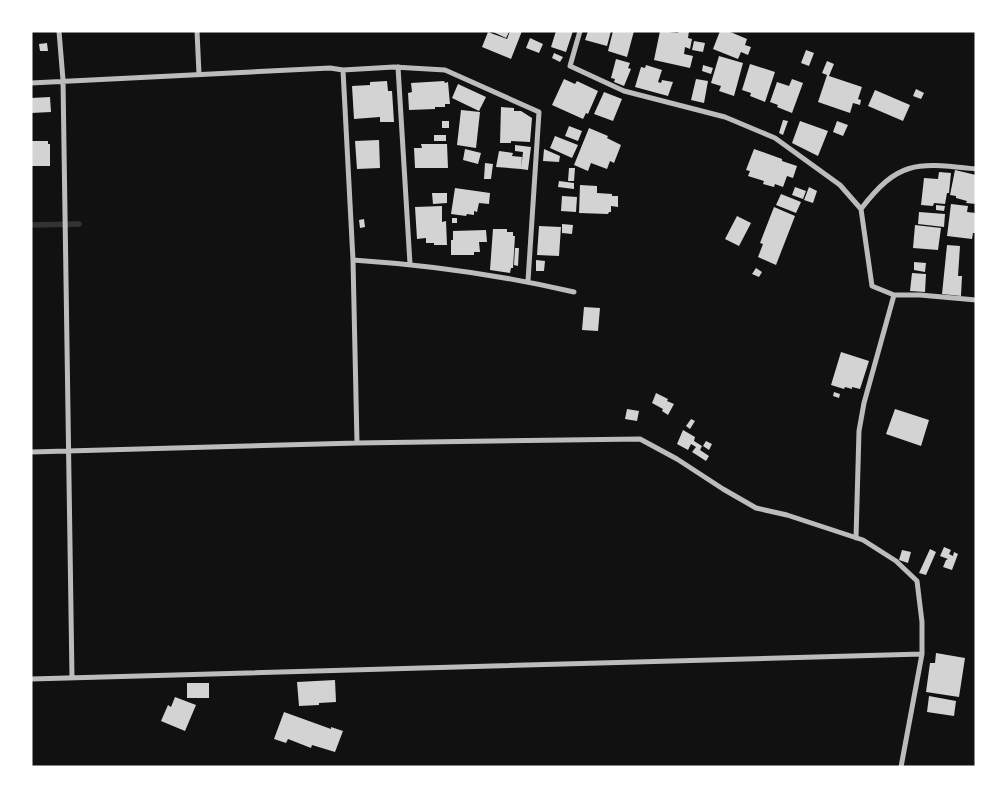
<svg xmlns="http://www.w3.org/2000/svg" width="1007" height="798" font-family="Rubik,sans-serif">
<rect width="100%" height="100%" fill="#111"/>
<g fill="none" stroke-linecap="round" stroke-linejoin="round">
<path stroke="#333" stroke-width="5.5" d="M31,225L79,224"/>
</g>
<path fill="#d3d3d3" d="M491,31H507L509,32L506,38Z
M510,31H522L511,59L482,47L488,32L507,39Z
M556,31H573L566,52L551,47Z
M588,31H611L607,46L585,40Z
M613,31H634L627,57L608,51Z
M660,31L678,33L679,31H689L688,38L692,39L690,49L685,47L684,54L693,56L690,68L654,60Z
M720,31H728L747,39L745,45L751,47L748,55L741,52L738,59L713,49Z
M530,38L543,44L539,53L526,48Z
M694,41L705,43L703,52L692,50Z
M47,43L48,51H40L39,44Z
M806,50L814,53L809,66L801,63Z
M554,53L563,57L560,62L552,58Z
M719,56L743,63L734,96L719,91L721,86L711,83Z
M616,59L630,63L628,68L631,69L624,86L614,82L615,79L611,78Z
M827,61L834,64L829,76L862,87L858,99L861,100L860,105L853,103L850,113L818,102L827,75L822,73Z
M750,64L775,72L765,102L750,96L751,93L742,90Z
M646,65L662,70L658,82L661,83L662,80L673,82L668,96L635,87L641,67L645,68Z
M703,65L713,68L711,74L702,71Z
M564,79L575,84L577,81L598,91L588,114L586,113L583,119L552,105Z
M696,79L708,81L704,103L691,100Z
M792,79L803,83L792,113L777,107L778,105L770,102L777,82L789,86Z
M387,81L388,91H392L394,122H380V117L354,119L352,86L370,85V82Z
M444,81L445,83L448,82L450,104H445V107H435V109L409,110L408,93L412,92L411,83Z
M458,84L486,97L479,111L452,98Z
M916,89L924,93L921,99L913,96Z
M875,90L910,105L903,121L868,106Z
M604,92L622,99L613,121L594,114Z
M50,97L51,112L31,113V98Z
M501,107L514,108V111H521L532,118L530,142L511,141V143H500Z
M461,110L480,112L476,148L457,145Z
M783,120L788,121L783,135L779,133Z
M442,121H449V128H442Z
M800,121L828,131L818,156L792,143Z
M837,121L848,125L843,136L833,132Z
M569,126L582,131L578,141L565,136Z
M589,128L608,136L607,138L621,145L614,163L610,161L607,169L591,163L588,171L574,165Z
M434,135H446V141H434Z
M555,136L578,145L572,158L550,148Z
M379,140L380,168L357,169L355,141Z
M31,141H48V144H50V166H31Z
M421,144H447L448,168H415L414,148H422Z
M515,145L531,147L528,170L521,169L523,152L515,151Z
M465,149L481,153L478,164L463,160Z
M544,149L560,156L559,162L543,161Z
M754,149L782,159V161L797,166L793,178L787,176L783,187L775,184L774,187L763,184L764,181L748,176L750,171L746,170Z
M499,151L513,153L512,156L522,157L521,169L496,167Z
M485,163L493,164L491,179H484Z
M569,168H575L574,181H568Z
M955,170L976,175V204L966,203L967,201L956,198V196L950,195Z
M939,172L951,173L949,193H947L945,204L934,203L933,206L921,205L924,178L938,179Z
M559,181L574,183V189L558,187Z
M580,185L597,186V193L612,194V196H618V207L611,206V212H609L608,214L579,213Z
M795,187L806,191L803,199L792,195Z
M809,187L817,191L813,203L804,200Z
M455,188L490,193L489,204L479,203L477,212L474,211V215L467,214L466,216L451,214Z
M432,193H447V203L433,204Z
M781,194L801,202L796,213L776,205Z
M562,196L577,197L576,212L561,211Z
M951,204L968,206L967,212L976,213V233H973L972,239L947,236Z
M936,205L945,206L944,211L936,210Z
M442,206V222L446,221L447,245H434V243H426V238L417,239L415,207Z
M774,207L795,216L776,265L758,257L763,244L760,243Z
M919,212L945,214L944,227L918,224Z
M737,216L751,223L739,246L725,239Z
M452,218H457V223H452Z
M364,219L365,227L360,228L359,220Z
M562,224L573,225L572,234L562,233Z
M915,225L941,228L938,250L913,248Z
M539,226L561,227L559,256L537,255Z
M493,229H507V232H513V236H515L513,268H511L510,273L490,270Z
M486,230L487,242H479L480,252H474V255H451V240H453V231Z
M947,245L960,246L958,276H962L961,296L942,294Z
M515,248H519L518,266L514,265Z
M536,260L545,261L544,271H536Z
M914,262L926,263L925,272L914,270Z
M756,268L762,272L759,277L752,274Z
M912,273L926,274L925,292L910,291Z
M584,307L600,308L598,331L582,330Z
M841,352L869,361L860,389L852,387V389L845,387L844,389L831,385Z
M834,392L840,394L839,398L833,396Z
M656,393L668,399L667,401L674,404L668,415L662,411L663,409L652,403Z
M627,409L639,411L637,421L625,419Z
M895,409L929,420L921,446L886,434Z
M691,419L695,421L690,429L686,426Z
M683,430L695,437L694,441L702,446L700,450L709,456L706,461L692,452L696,447L691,444L688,450L677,444Z
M706,441L712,444L709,450L703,446Z
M944,547L951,550L949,554L953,556L954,552L958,554L952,570L943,567L946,560L948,559L940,556Z
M930,549L936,552L926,575L919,573Z
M902,550L911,552L908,563L899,560Z
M936,653L965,658L959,697L926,692L930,663H935Z
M335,680L336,702L319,703V705L299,706L297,682Z
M187,683H209V698H187Z
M929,696L956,701L954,716L927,712Z
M175,697L196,705L185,731L161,721L168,705L171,707Z
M284,712L331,729V727L343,731L335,752L312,745L311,748L288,739L286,743L274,739Z"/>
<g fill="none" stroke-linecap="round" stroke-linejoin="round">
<path stroke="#bcbcbc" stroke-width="5" d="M59,31L63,80L72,678
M197,31L199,74
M580,31L570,66L624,91L725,117L775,138L840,185L861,209L872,286L894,295H920L976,300
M398,67L410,264
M343,70L394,67L445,70L539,112L528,281
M31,83L330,68L343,70L353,260L357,443
M861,209C899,159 918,163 976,169
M353,260C428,265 501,275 574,292
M31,452L357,443L640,439L677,459L723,489L756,508L787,515L863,540L896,561L917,581L922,622V654L901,767
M856,538L859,431L864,403L894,295
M31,679L922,654"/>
</g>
<rect width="1007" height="798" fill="none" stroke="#ffffff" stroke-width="65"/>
</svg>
